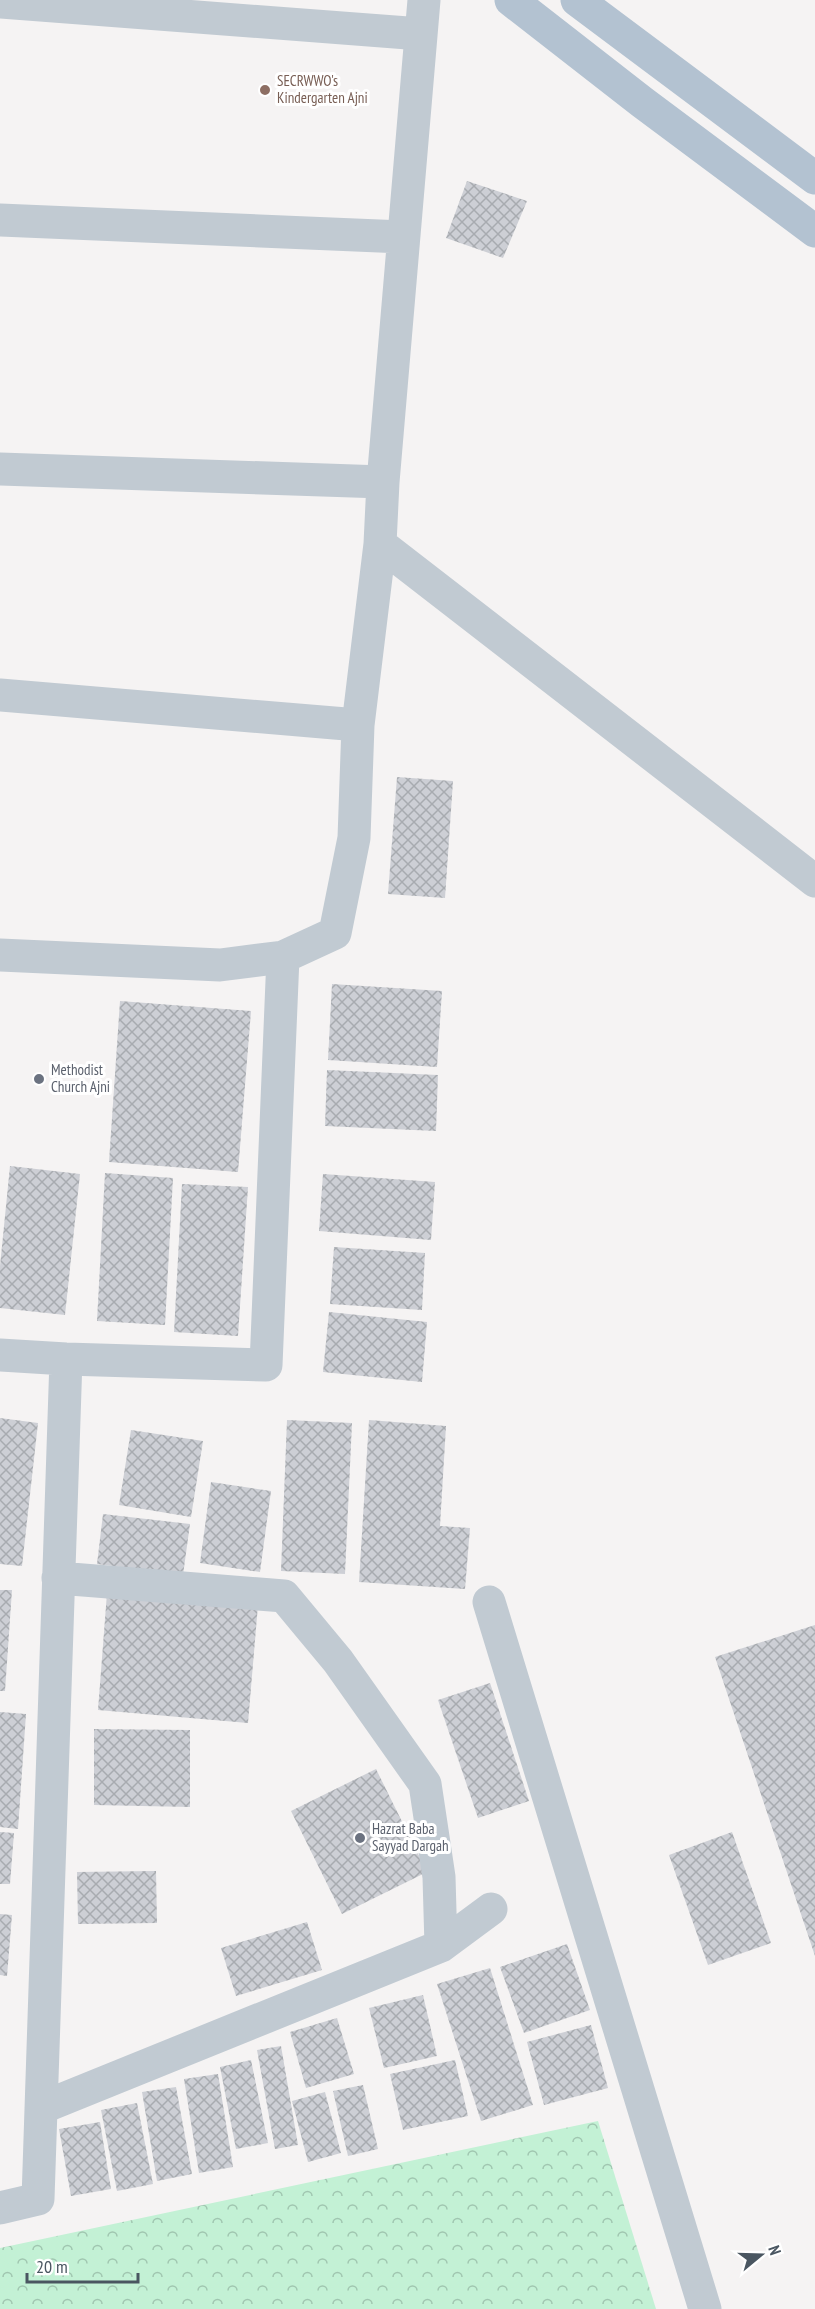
<svg xmlns="http://www.w3.org/2000/svg" width="815" height="2309" font-family="'PT Sans Narrow',sans-serif">
<defs>
<pattern id="forest-crowns" width="20" height="18" patternUnits="userSpaceOnUse" patternTransform="scale(1.5)"><rect width="20" height="18" fill="#c3f1d5"/><path d="M2 6a3 3 0 1 1 6 0M12 15a3 3 0 1 1 6 0" fill="none" stroke="#a0c6b0"/></pattern>
<pattern id="building-cross-hatch" width="8" height="8" patternUnits="userSpaceOnUse" patternTransform="scale(1.5)"><rect width="8" height="8" fill="#cdcfd5"/><path d="M0 0l8 8M0 8l8-8" fill="none" stroke="#a8abb0"/></pattern>
</defs>
<rect width="100%" height="100%" fill="#f5f3f3"/>
<path fill="url(#forest-crowns)" d="M598,2121L656,2309H0V2248Z"/>
<path fill="url(#building-cross-hatch)" d="M467,181L527,201L503,258L446,238Z
M397,777L453,781L445,898L388,894Z
M332,984L442,991L437,1067L328,1060Z
M120,1001L251,1011L238,1172L109,1162Z
M327,1070L438,1075L436,1131L325,1126Z
M10,1166L80,1174L65,1315L0,1308V1266Z
M105,1173L173,1178L165,1325L97,1321Z
M323,1174L435,1182L431,1240L319,1231Z
M182,1184L248,1187L238,1336L174,1332Z
M334,1247L425,1253L422,1310L330,1304Z
M329,1312L427,1322L422,1382L323,1372Z
M0,1418L38,1423L22,1566L0,1564Z
M287,1420L352,1423L345,1574L281,1571Z
M369,1420L446,1426L440,1526L470,1528L465,1589L359,1582Z
M131,1430L203,1441L191,1517L119,1505Z
M211,1482L271,1491L260,1572L200,1563Z
M103,1514L190,1524L183,1575L97,1564Z
M0,1590H12L5,1691H0Z
M107,1593L258,1605L248,1723L98,1710Z
M815,1625V1956L715,1657Z
M490,1683L529,1801L478,1818L438,1700Z
M0,1712L26,1714L18,1829L0,1827Z
M94,1729L190,1730V1807L94,1805Z
M376,1769L427,1872L342,1914L291,1811Z
M0,1832L14,1833L10,1884H0Z
M732,1832L771,1943L708,1965L669,1855Z
M156,1871L157,1923L78,1924L77,1872Z
M0,1914L12,1915L7,1976L0,1975Z
M307,1922L322,1970L236,1996L221,1948Z
M567,1944L590,2010L524,2033L500,1967Z
M490,1968L533,2105L481,2121L437,1984Z
M423,1995L437,2056L384,2068L369,2008Z
M337,2018L354,2074L306,2088L290,2032Z
M591,2025L608,2088L544,2105L527,2042Z
M281,2046L298,2145L275,2149L257,2050Z
M251,2060L268,2143L236,2149L220,2067Z
M455,2060L468,2116L403,2130L390,2074Z
M218,2074L233,2167L199,2173L184,2079Z
M363,2085L378,2149L348,2156L333,2091Z
M176,2087L192,2174L157,2181L142,2092Z
M325,2092L341,2153L308,2162L292,2101Z
M137,2103L153,2184L117,2191L101,2110Z
M100,2122L111,2189L71,2196L59,2129Z"/>
<g fill="none" stroke-linecap="round" stroke-linejoin="round">
<path stroke="#c1cad2" stroke-width="33" d="M0,2L421,34
M0,220L403,237
M0,469L383,482
M380,544L815,881
M0,695L358,725
M0,955L220,965L283,957L335,933L354,838L358,725L380,544L383,482L424,0
M0,1355L66,1359L266,1365L283,957
M58,1578L284,1596L338,1661L425,1784L439,1877L441,1946
M489,1602L705,2309
M41,2108L441,1946L491,1909
M0,2208L38,2199L66,1359"/>
<path stroke="#b3c2d1" stroke-width="33" d="M511,0L642,102L815,231
M577,0L815,178"/>
</g>
<circle fill="#8d6e63" stroke="#fff" stroke-width="2" cx="265" cy="90" r="6"/>
<g fill="#6b7280" stroke="#fff" stroke-width="2">
<circle cx="39" cy="1079" r="6"/>
<circle cx="360" cy="1838" r="6"/>
</g>
<g text-anchor="middle" stroke-width="6" stroke-linejoin="round" paint-order="stroke">
<g font-size="15" fill="#785e54" stroke="#fff" text-anchor="start">
<text x="277" y="86">SECRWWO's<tspan x="277" dy="17">Kindergarten Ajni</tspan></text>
</g>
<g font-size="15" fill="#5b616d" stroke="#fff" text-anchor="start">
<text x="51" y="1075">Methodist<tspan x="51" dy="17">Church Ajni</tspan></text>
<text x="372" y="1834">Hazrat Baba<tspan x="372" dy="17">Sayyad Dargah</tspan></text>
</g>
</g>
<g transform="translate(761 2255) rotate(71)" stroke="#ffffff" stroke-width="4.5" paint-order="stroke">
<path d="M0-4.5L10 22L0 15L-10 22Z" fill="#4a5661"/>
<text y="-9" font-size="16" font-weight="bold" text-anchor="middle" fill="#4a5661">N</text>
</g>
<path d="M27 2273v9h111v-9" fill="none" stroke="#4a5661" stroke-width="3"/>
<text x="36" y="2273" font-size="18" fill="#4a5661" stroke="#ffffff" stroke-width="4.5" paint-order="stroke">20 m</text>
</svg>
